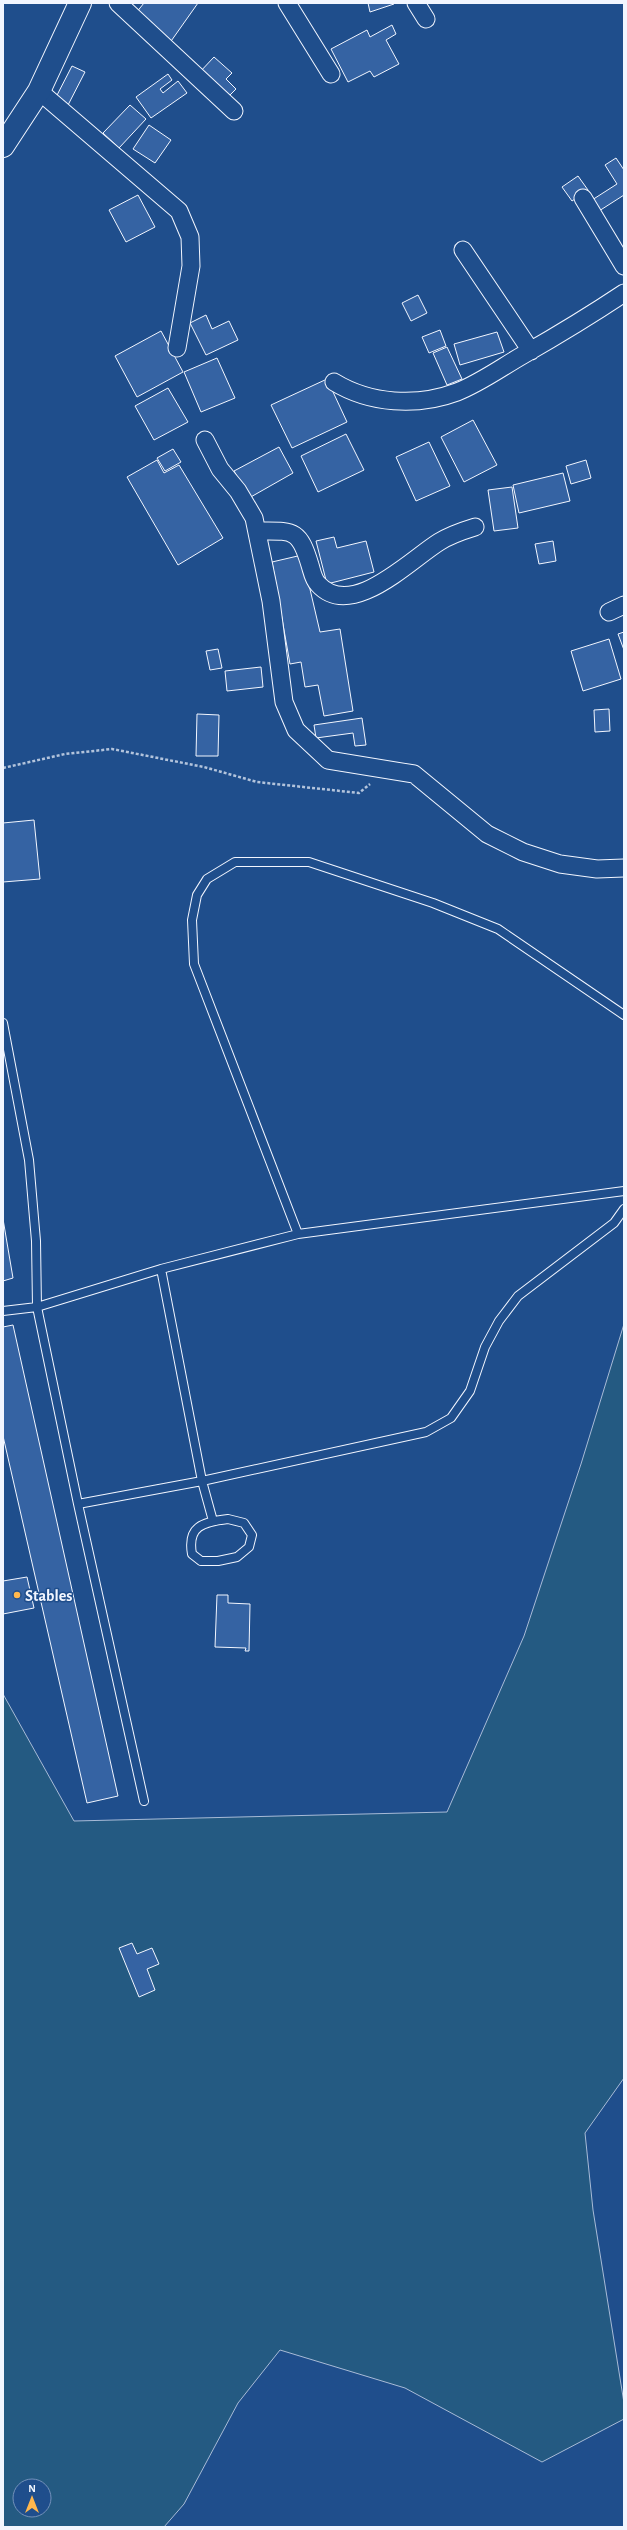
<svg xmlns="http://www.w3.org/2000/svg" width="627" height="2530" font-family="'Alegreya Sans',sans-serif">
<rect width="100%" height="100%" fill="#1f4e8c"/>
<path fill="#245a82" stroke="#a8bbd7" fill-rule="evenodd" d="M624,1324V2078L585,2133L593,2210L624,2403V2419L542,2462L405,2388L280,2350L238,2403L184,2504L164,2527H3V1694L74,1821L447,1812L524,1636L581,1464ZM20,2486H44V2510H20Z"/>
<path fill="#3563a3" stroke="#f2f6ff" d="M144,3H198L169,44L136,13Z
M368,3H394V4L370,12Z
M392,25L396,34L386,40L399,64L374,77L370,71L348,82L331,49L367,30L370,37Z
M214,57L232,73L226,79L236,89L225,100L198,74Z
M72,66L85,72L67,107L54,101Z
M168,74L172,80L160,89L163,93L178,81L187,93L151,118L136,97Z
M130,105L146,119L119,148L103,133Z
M149,125L171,140L155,163L133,149Z
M616,158L624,170V195L599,211L592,200L617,184L605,165Z
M578,176L588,190L572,201L562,187Z
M138,195L155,227L126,242L109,210Z
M418,295L427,313L411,321L402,303Z
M206,315L212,329L229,321L238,340L206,355L190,323Z
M440,330L446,346L429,353L422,337Z
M161,331L183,372L137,397L115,356Z
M497,332L504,352L460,365L454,344Z
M447,347L462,379L447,385L433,353Z
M217,358L235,398L201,412L184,372Z
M327,379L347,422L292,448L271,405Z
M168,388L188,422L154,440L135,406Z
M473,420L497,465L464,482L441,437Z
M346,434L364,470L318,492L301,456Z
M429,442L450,486L416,501L396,457Z
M279,447L293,473L249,498L234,471Z
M173,449L181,462L165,471L157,458Z
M157,460L164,473L179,465L223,538L178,565L127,477Z
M586,460L591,478L571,484L566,466Z
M563,473L570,501L519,513L513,485Z
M512,487L518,528L494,531L488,490Z
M334,537L337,548L366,541L374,572L327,584L316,541Z
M553,541L556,561L539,564L535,544Z
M302,555L320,632L340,629L353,711L324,716L318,685L305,687L301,662L290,664L272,562Z
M624,632V650L618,634Z
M609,639L621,679L583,691L571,651Z
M218,649L222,668L210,670L206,651Z
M261,667L263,687L227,691L225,671Z
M609,709L610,731L595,732L594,710Z
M197,714L219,715L218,756H196Z
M362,718L366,745L355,746L353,733L316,738L314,725Z
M34,820L40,879L3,882V823Z
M3,1219L13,1278L3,1281Z
M13,1325L118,1796L87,1803L3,1436V1327Z
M27,1577L34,1608L3,1614V1581Z
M217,1595H228V1603L250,1604L249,1651H245L246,1648L215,1647Z
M132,1943L137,1954L152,1948L159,1964L147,1969L155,1990L139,1997L119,1948Z"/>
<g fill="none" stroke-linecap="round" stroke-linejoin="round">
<g stroke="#f2f6ff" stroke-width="10">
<path id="lane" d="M3,1023L29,1160L36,1241L37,1307L78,1504L202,1481L426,1432L451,1418L470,1391L485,1347L499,1321L518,1296L614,1223L624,1209
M298,1234L194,964L192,920L197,895L207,879L235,862H309L433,903L498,929L624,1015
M161,1269L202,1481L213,1521
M3,1311L37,1307L161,1269L298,1234L624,1191
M78,1504L144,1801
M228,1519L244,1523L252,1535L249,1547L237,1557L218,1561H201L192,1554C187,1526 203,1522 228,1519Z"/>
</g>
<g stroke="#f2f6ff" stroke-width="19">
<path id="street" d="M118,3L234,111
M287,3L331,74
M416,3L426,19
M39,91L179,211L190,237L191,266L177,348
M583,198L624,266
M463,250L531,351
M334,382C370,404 417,407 457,392C480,383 502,367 523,355C558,335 591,315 624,293
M205,440L220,469L238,491L254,518L271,601L284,702L296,730L328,760L414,774L487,834L523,852L560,864L597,869L624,868
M257,531C293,531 299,528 310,565C312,571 313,579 318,584C351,621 410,560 439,542C450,535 462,531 475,527
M609,612L624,605"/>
</g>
<g stroke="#f2f6ff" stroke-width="24">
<path id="highway" d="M3,146L39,91L80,3"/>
</g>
<path stroke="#b3c4dc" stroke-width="2.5" stroke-dasharray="3 2" stroke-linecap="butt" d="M3,768L65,754L112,749L204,767L257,782L359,793L370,784"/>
<use href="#lane" stroke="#1f4e8c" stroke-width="8"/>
<use href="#street" stroke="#1f4e8c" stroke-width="17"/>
<use href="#highway" stroke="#1f4e8c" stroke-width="22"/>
</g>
<circle fill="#ffb74d" stroke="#1f4e8c" stroke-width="1.5" cx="17" cy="1595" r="4"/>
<g text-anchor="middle" stroke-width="3" stroke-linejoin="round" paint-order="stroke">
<g font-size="16" font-weight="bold" fill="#f2f6ff" stroke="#1f4e8c" text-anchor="start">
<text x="25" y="1601">Stables</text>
</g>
</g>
<rect width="627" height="2530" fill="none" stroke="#f2f6ff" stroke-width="8"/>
<g transform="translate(32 2498)"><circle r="19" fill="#1f4e8c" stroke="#7391ba"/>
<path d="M0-3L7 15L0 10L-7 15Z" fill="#ffb74d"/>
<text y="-6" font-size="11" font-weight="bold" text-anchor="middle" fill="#f2f6ff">N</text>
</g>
</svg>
